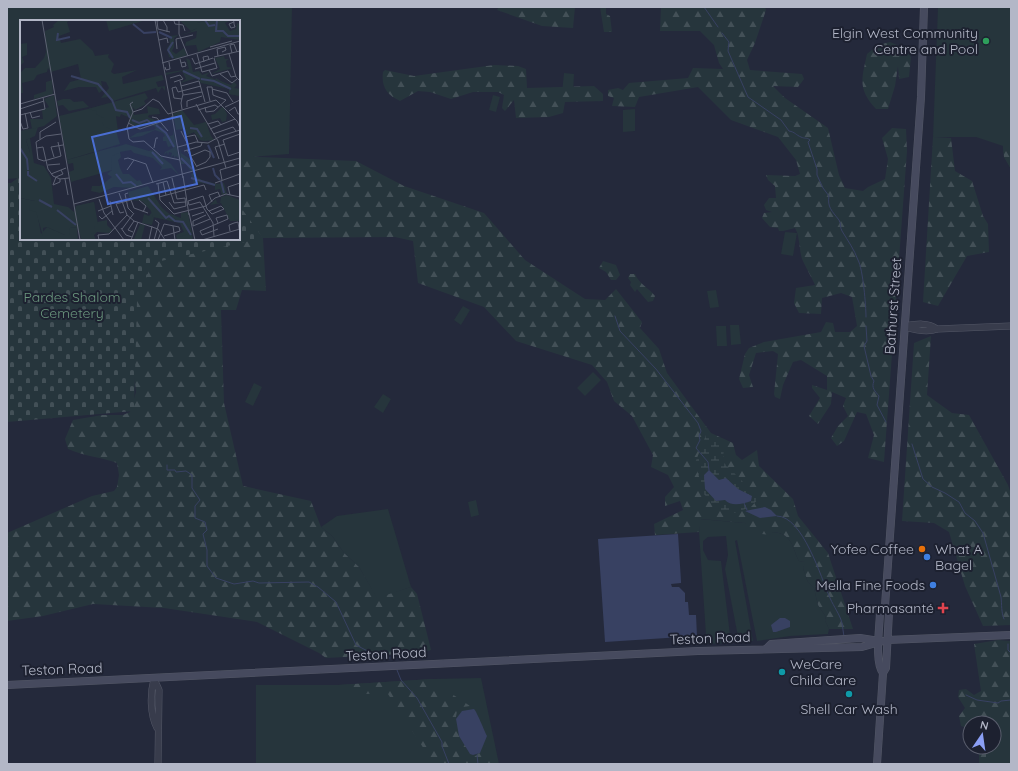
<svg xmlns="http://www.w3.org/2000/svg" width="1018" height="771" font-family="Quicksand,sans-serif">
<defs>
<pattern id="forest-firs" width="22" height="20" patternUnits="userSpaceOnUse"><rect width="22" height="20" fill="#26353c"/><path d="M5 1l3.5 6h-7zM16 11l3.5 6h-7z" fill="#435057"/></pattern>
<pattern id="wetland-marsh" width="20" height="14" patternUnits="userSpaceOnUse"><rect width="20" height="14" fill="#26353c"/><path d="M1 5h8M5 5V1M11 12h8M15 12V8" fill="none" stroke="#435057"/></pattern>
<pattern id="cemetery-stones" width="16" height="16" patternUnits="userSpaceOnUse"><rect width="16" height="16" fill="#26353c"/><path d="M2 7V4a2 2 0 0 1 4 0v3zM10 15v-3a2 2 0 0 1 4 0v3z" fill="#435057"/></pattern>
</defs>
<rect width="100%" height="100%" fill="#24293b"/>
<path fill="#26353c" d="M7,7H292L289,154L239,158V21H21V178L7,179Z
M938,7H1011V169L1004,157L1003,146L976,137H933Z
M564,73L574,74L573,94L562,93Z
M493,95L500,97L496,112L489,110Z
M635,109V131L623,132V110Z
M785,232L797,233L793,256L781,254Z
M716,290L719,307L710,308L707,291Z
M463,306L470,310L461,325L454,320Z
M730,325H739L741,344L731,345Z
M716,326H726L727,346H717Z
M593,372L601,380L585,396L577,388Z
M254,383L262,387L253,406L245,402Z
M383,394L391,399L383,413L374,407Z
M476,500L479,515L471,517L468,502Z
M388,509L411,587L377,599L359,567L344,553L332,536L321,527L337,516Z
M700,519L745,523L771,535V532C792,533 791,544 799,561L806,562L803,568L808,582L814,588L818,605L826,617L825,620L829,629L828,634L790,636L757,641L737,540L735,541L753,641L739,642L725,569L728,555L726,536L708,537L703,541V550L708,560L721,561L731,643L703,644L700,636L706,635L699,532Z
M1011,644V764H985L984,747H994V723Z
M481,678L499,764H256V685H338L432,679Z"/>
<path fill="url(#forest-firs)" d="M499,7H575L573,28L542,26L497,10Z
M600,7H606V14L610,16L612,32H604Z
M661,7H765L766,10L755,43L747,60L750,70L802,74L804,79L798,87L773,86L785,98L828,128L839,175L845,188L863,191L868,187L885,179L888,159L882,138L892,128L906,129L907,151L884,462L868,458L874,435L866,414L857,412L844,441L837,446L831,438L838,426L848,416L843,406L846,398L832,392L831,404L818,424L809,416L820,398L812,388V385L827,390V376L801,360L793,362L783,385L780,399L775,397L774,394L778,354L773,351L756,353L749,375L753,387L743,388L739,379L745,354L749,348L764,342L821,332L826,322L833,323L835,332H850L857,326L852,297L841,293L822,298L821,314L799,313L794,303L796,288L815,285C811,276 806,268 802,259C799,249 800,236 795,228L783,231H779L778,228L770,227L762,218L764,213L772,212L766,210L764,205L769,198H776L775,186L768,180L766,175L795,176L800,174L796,160L778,137L731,120L698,87L639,97L635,107L612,106L614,98L608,96V90L618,88L623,90L629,83L688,78L693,68L723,69L719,63L714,45L700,31H660Z
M890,42L904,48L911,57L909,77L899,79L898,66L895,86L888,109H876C857,89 862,78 867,54L878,45Z
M494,65L518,66L526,69L527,88L594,86L603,94V101L565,102L563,113L549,117L516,118L514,100L505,111L502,108L504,95L498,92H473L451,99L430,92L418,91L400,101C387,95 381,87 383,72L385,70L414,76Z
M933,137L951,138L955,171L972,181L983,216L988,224L989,252L967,256L938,306L923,302Z
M1003,146L1011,148V169L1004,157Z
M239,156L356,161L404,186L484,213L525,260L585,299L605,300L616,289L642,322L640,328L659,349L667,373L711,433L733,443L736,455L742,460L757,450L759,466L793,499L798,516L828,553L853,629H829L825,620L826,617L818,605L814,588L808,582L803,568L805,562L799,561C791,544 792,533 771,532V535L753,533L745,523L701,519L699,532L655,535L654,524L683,510L680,501L665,506V497L674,487L668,475L651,467L653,455L632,416L614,401L607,382L592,365L516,341L484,307L418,283L413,241L395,237L263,238L266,291L242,290L236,310H221L224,403L243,486L311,501L321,527L332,536L344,553L359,567L377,598L411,587L417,594L431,650L419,653L326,658L319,653L257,622L164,608L93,604L43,616L7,621V533L92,496L114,491L117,487L119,475L117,463C101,457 83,456 68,449L65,439L73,420L102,415H123L130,412L136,392L131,339L26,306L7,186L21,176V239H239Z
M603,261L616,265L620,275L616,280H611L606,272L599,268Z
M630,274H635C639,284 649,288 655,296L653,301L648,302L637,289L635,292L630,285L631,282L628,278Z
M931,336L927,395L952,413L969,415L1008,485L1011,494V625L983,626L965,586L949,532L934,523L902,521L914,343Z
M998,640L1011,641L1009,723L1006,725L994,726V723H970V729L961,726L959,716L965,708L958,697L959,690L966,689L974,695L981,691L974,644Z
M432,679L435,692L452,694L470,706L463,707L457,711L455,722L473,755L476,756L485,746L495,764H427L428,755L386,691C365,696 357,695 338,685Z
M979,747H986V764H979Z"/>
<path fill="url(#wetland-marsh)" d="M706,435C724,434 726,446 722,461L759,498L751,507L734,513L716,509L704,494L695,463Z"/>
<path fill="url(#cemetery-stones)" d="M18,178H21V239H239V205L263,238L152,263L137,301L134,411L7,422V183H11Z"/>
<path fill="#384162" d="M709,470L719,480L726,478L738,489L752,496L751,501C743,504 731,507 725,500L716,501L705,489L704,475Z
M765,507L771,510L777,516L760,518L745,511Z
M678,534L681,581V583L671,584L672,587H679L685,593V602H688L689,615H696L697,636L605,642L598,539Z
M780,618H785L790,621V627L776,632H773L771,625Z
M474,709C477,712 484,730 487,736L480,753L473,755L470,754L459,736L456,719L462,711Z"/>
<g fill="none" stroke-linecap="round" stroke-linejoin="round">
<path stroke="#384162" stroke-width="1" d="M704,7L718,27
M722,33L729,42L728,51L748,97L781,120L789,131C795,132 796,135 801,137C805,139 806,137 810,140L808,142L817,169V175L823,188L829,196C827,207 832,211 839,220C841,223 840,228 842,231C848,241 854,249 858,260C863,269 866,306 866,317
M615,316L620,331L656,369L698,423L701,431L699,436L700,440L696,448L708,462L709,470
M866,326L867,341L864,346L871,376L874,381C871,388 875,391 879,396L877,405L886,422
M912,444L923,479L932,487L945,493L959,502L965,513L975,521L983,533L1001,597C1002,605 1001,612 1004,619
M167,465V470H175L176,472L186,471L192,475V488L200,500L195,506V518L205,522L207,530L203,534L207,550V566L216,578L234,584L253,581L259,583L309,582L318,587L336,602L356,645L381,658H390
M744,503L747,510
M777,516C803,516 821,578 830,598C834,607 840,615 842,623C843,628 843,632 844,636
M1008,644V650L1011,653
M397,670L401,680L417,698L442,742V746L449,764
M966,695L977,700L998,703L1001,701L1011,700
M477,755L478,764"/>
<g stroke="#535766" stroke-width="7">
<path id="tertiary" d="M906,326C916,324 928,322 937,329
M905,327C915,330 927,333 937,329L1011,326
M154,679L159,690L158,764
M154,679C150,694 150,714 157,728"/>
</g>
<g stroke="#535766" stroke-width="8">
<path id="secondary" d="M766,649L771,644L860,638L879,641
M883,673C874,662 880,626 880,611L885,606
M7,685L698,651L862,647L887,640L1011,635
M877,764L883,673L886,668L889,612L885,606L921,97L924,7"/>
</g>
<use href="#tertiary" stroke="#383c4c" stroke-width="6"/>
<use href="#secondary" stroke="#464a5e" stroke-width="7"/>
</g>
<circle fill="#2e9e5b" stroke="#1d2130" stroke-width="1.5" cx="986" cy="41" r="4"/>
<circle fill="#e8710a" stroke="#1d2130" stroke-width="1.5" cx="922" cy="549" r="4"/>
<g fill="#3f7fe0" stroke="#1d2130" stroke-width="1.5">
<circle cx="927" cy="557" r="4"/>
<circle cx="933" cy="585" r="4"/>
</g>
<path fill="#e0444e" stroke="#1d2130" stroke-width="1.5" d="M941 602h4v4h4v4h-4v4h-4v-4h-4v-4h4z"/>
<g fill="#0f9aa8" stroke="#1d2130" stroke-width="1.5">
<circle cx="782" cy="672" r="4"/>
<circle cx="849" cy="694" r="4"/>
</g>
<g text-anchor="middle" stroke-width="4" stroke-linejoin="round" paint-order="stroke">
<g font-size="14" fill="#b3b7c7" stroke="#1d2130" text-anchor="end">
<text x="978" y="38">Elgin West Community<tspan x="978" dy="16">Centre and Pool</tspan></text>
<text x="914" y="554">Yofee Coffee</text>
<text x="935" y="554" text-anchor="start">What A<tspan x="935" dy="16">Bagel</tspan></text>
<text x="925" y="590">Mella Fine Foods</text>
<text x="934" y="613">Pharmasanté</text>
<text x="790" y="669" text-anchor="start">WeCare<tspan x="790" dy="16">Child Care</tspan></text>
<text x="849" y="714" text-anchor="middle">Shell Car Wash</text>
</g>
<g font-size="14" fill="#6b977e" stroke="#1d2130">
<text x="72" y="302">Pardes Shalom<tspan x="72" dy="16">Cemetery</tspan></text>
</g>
<g font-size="14" fill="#b3b7c7" stroke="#1d2130">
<text transform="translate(893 306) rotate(-86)" y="5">Bathurst Street</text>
<text transform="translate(710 638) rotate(-2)" y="5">Teston Road</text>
<text transform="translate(386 654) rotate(-3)" y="5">Teston Road</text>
<text transform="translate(62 669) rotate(-2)" y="5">Teston Road</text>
</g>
</g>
<g transform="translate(20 20)">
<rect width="220" height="220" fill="#24293b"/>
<path d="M159,0H187L177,3L178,8L171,11ZM204,36L205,39H209L206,41L207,47L213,48L191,54L200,49L195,38ZM166,38L170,40L173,52L179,51L182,55L190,52L186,56L211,65L214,62L217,65L214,68L220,69V76L209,74V69L181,63L177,58L160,63L166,59L162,51L146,55L145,53L169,49ZM88,84L100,124L47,140L39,96ZM203,86L207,94L206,101L202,102L200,98L192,100L191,95L187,96L195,94ZM162,90L174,105L186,102L188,112L194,120L185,121L180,120L174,112L167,115L163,109L156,110L153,94ZM18,107L15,116L6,120L10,132L4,138L0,132V111ZM175,152L177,157L182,160L197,164L204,163L207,174L202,175L200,169L195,170V166L182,163L174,164L171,154ZM128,166L142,188L152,196L161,198V193L168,192L173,220H157L156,215L164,212L160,203L134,197L132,205L122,203L124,194L129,196L132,192L122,181L110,180L108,172ZM207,175L220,180V201H210L201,183L190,185L196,179L197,183H200L201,177ZM0,178L15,181L21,214L27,207L45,215L50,208L57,207L58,220H0ZM74,182L77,202L87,200V205L92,210L89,213L77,212L74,215L76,220H61L56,186ZM120,204L125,205L121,220L114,219Z" fill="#26353c"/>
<path d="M39,0H50L47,2L50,12L39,16L41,23L60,19L73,31L75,36L89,34L88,37L94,44L91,52L94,54L117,50L102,57L103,64L142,55L144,60L136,62L138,67L145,66V71L142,67L138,73L136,68L93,81L89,77L81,78L89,68L86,62L81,61L83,70L79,73L76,67H59L44,71L50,62L61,59L58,44L31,52L28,48L27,52L17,55L14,60L2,63L3,73H0V53L5,48H15L24,38L26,32L25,11L34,7L33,5ZM187,0H211L205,3L210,11L216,9L217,3L220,4V20L201,17L200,22L178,32L176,25L165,26L166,22L176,18L177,11L160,15L170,12L177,8V3ZM159,15L154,18V27L152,31L156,34L164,28L167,35L156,39L149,37L147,28L150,24L149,16ZM7,23V35L2,37L4,42L0,46V24ZM186,58L195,60L196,58L215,69H220V76L209,74V69L201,66L185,63L182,62ZM32,60L33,74L14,79V75L26,71V62ZM125,73L128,78L124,81L126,84L115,90L113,87L114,95L128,93L127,86L139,89L140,94L129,95L128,97L138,101L139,108L144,107L142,109L150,116L153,115V110L159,139L156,136L154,138V135L151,137L152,133L149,132L148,136L147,132L144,135L145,132L153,128L152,126L148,127L146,121H143V117L145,116L143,113L135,110L122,116L109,118L117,113L134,110L136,108L134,106L126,103V107L124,104L120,108L109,103L110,98L101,94L100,97L96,96L98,111H94L84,106L82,102L85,99L76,94L77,91L68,89ZM34,75L37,96L24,106L12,109L10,99H23L22,90L29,87L24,79ZM43,79H50L54,82L63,81L69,87L49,91L43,85L38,86L37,81ZM186,102L191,116L184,119L185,121L180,120L174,112L167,115L163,110ZM10,118L14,143L24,146L31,158L34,184L48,187L54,192L56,186L74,182L78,204L74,206L76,212L71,214L76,220H62L57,207L50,208L49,215H45L27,207L23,208V216L16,192L9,190L10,185L15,181L0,178V132L6,138V134L10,132L6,120ZM106,124L129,131L132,130L151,144L159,155L151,148L140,150L142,147L133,138L114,133L111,130L100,132L101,137L98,140L100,148L103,154H109L117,161L120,160L123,165L114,168L94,167L80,173L71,171L72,166H80L92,157L87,154L92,150L90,144L76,133ZM160,127L161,133L170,139L176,150L171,152L166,144H161ZM124,169L134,175L136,183L143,189V195L151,194L165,200L172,213L159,217L158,214L164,212L160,203L133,197L125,174L120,170H115ZM210,185H220V199L215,200L214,195L206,191Z" fill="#26353c"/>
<path d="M86,0H126L89,11ZM94,127L100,132L91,137L92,150L51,162L49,152L54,150L53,143L48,144L47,140Z" fill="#26353c"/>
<path fill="none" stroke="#384162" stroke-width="2" d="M185,0L189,6L195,5M197,0L196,11H203L208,16H220M113,4L124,13L136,12M139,12L152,18M38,13L37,20L50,17M153,22L148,30L153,38M163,51L180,59M51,56L78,64L92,80L96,90L107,92L110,98M181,59L194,61L211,69M112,100L119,103L127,100L130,102M136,105L146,113L154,127M170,108L177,109L182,117M188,125L194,138M0,128L7,139L8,150M132,132L143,144M161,138L172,149M193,148L195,155L200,160M8,151V155L17,161M96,154L103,163L111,162L116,166M171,158L195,165M201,161L204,173M128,178L146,198L149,196L155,201L163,202L171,215M19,180L32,187M37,190L56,205"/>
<path fill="none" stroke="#5d6273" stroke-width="1" d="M22,0L60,220M135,0L153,97M142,0L137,1L138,9L150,12M143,0L147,7V12M159,0V14L168,36M213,0L214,2V4L215,7L211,8L209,4L214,2M154,1L155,4L163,5L165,11M139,20L147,18L148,23M190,27L212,21M157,29L156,19L173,15M212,33L210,25L214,24L217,32M177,34L182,52L197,48L194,38M209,34L216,57L220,61M198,36L197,29L205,27L206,30L202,32M194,37L220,31M172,38L175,44L193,38M160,39L162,47L166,46L165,42L161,43M184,42L183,37L188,36L189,40M142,43L220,21M145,47L146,50L150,49L149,42M175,49L195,43M189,50L192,56L208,51L211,57L216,56M200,54L212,63L217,59M150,58L160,55L163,59L154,62M160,61L163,74L161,83L162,89M161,66L179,61L185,82M192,69L207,73L213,82M163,75L182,72M162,79L154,78L152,68L156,67L158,72L181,66M0,84L35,74M176,84L198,121L206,148M167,87V81L182,76M185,87L186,92L194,91L206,80L193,75L192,67H187L190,81M205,87L220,80M0,89L24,81M178,90L195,85L198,87M209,91L215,87L218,94H220M10,92L12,98L20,96M113,92L110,84L113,82M0,95L25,89L23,77M152,96L163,158M132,97L137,98L148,111M0,101L3,109L8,108L5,93M108,103L120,109L140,102M188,104L198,101L201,105M190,109L215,99M161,111L168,125M193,114L213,107L216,111M220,114L203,120L208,136L220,132M165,117L175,115L178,122M20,119V112L36,102M38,122L41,136L24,141L18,139L16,122L26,116L41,114M158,127L176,122L188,123L201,116L220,110M17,128L23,127L28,149L33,156L40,159L49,158M134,128L136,118H138M167,130L177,147M164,131L181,126L182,123M171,136L185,130L190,132V137L186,142L177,146M34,137L31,127L43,125M104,139L108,138L126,144L133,163M199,139L195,127L205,124M160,140L141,136L124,121L113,122L109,119L107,107L113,92L122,89L133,79L139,82L148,94L196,80L217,101L220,108M28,145L40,144M107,150L114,140M31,154L46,148M163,156L169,195M40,159V162L33,165L36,157L43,154L41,150M45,159L48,175M202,160L200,150L220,144M143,162L146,175M195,163L220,154M136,164L147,161L154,183L165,182M138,164L140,180L154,194L186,186L195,178L206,174L220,177M99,173L107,195L114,201L138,209L145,220M108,173L105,174L108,188L113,193M210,175L208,167L220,163M139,177L184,165L186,170M79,179L84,193L104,220M119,180L126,186L123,192M90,181L93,195M149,182L154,189L166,186L165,178L157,179L152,158M192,182L189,175L198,172L200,177M54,184L220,138M78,191L91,186M189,191L201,186L204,189L192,194L187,189L183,176L168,181L169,185L180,182L193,203L194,216M104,192L100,193L96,184L111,180L114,188L128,193M169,193L175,220M186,195L173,201V206L190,199M79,196L82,199L92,191M172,196L184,192M198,203L196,198L207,195L208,199L180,211L182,215L198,209M153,206L155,220M101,208L106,215L112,217M102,209L114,193M210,211L209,205L214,203L218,202L219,209M113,212L108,210L114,201M79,220L78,215L89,214L107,195M111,220L118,202M129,220L132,206M134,220L139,203L135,200M138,220L144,204L159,207L160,211L144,216M182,220L220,209"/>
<path fill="#4a6ed3" fill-opacity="0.15" stroke="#4a6ed3" stroke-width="2" d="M161,96L177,164L88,184L72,117Z"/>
<rect width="220" height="220" fill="none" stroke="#b3b7c7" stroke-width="2"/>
</g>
<rect width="1018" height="771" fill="none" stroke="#b3b7c7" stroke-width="16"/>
<g transform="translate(982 735) rotate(13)"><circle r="19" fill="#1d2130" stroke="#595d6c"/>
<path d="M0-3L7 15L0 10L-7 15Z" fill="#8b9ff4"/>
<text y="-6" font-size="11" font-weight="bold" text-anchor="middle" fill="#b3b7c7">N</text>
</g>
</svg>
